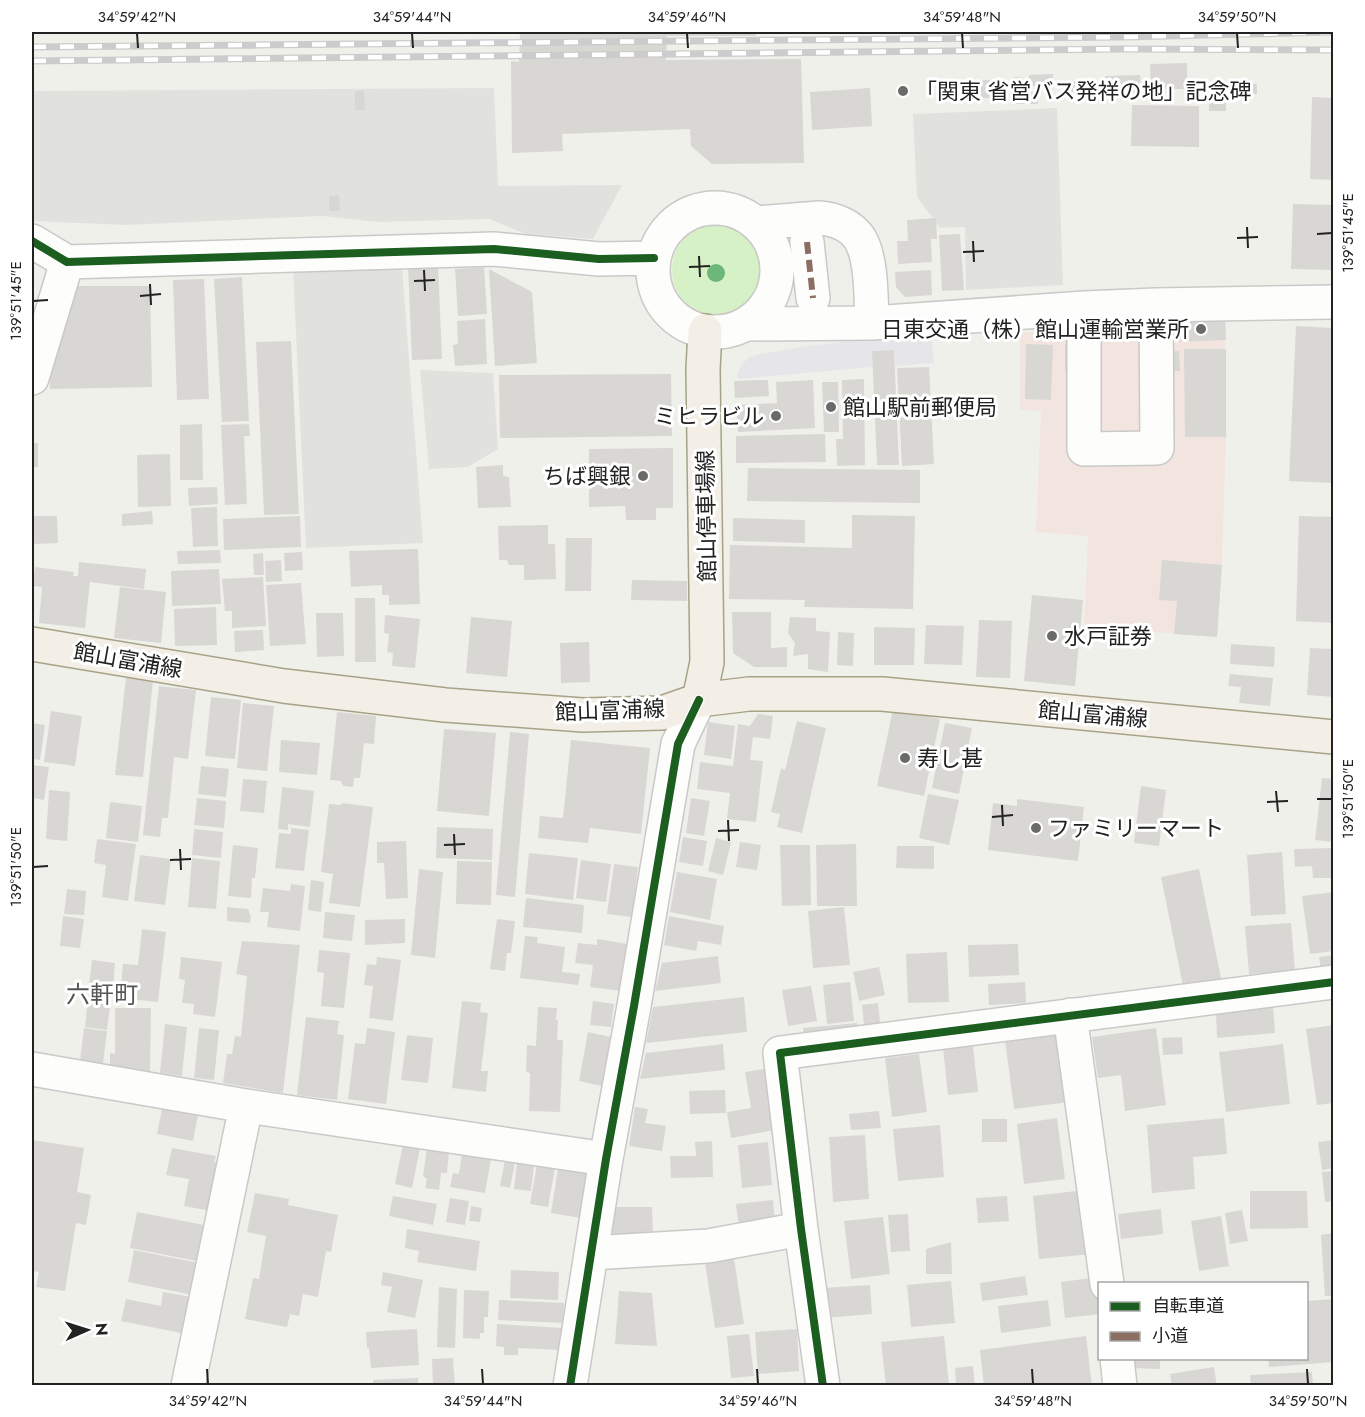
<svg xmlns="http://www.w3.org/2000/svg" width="1365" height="1417" font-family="Jost,'Noto Sans JP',sans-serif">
<rect width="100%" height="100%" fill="#f0f0eb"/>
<path fill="#f2e5df" d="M1225,316L1226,437L1224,497L1222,565L1217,637L1084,627L1088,536L1036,532L1041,411L1020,410V333L1060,329L1132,327L1133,318Z"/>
<path fill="#d7f1c7" d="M672 270a45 45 0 1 1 90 0a45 45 0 1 1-90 0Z"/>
<path fill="#e1e1de" d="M494,88L498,186L622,185L593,239L526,234L489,219L378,222L322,216L126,225L32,221V91Z
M1057,108L1063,285L966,290L965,227L940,228L917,197L913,114Z
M402,267L423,543L306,548L293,269Z
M420,370L493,373L498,449L468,467L429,469Z"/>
<path fill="#e6e5ea" d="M931,332L934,363L895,366L894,350L873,351V367L738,379L737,374L743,363L749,357L760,354L807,346Z"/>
<path fill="#d8d7d3" d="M520,32H756V36H667L666,60L801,59L804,163L712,164L691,146L690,129L562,134L563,151L512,153L511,61L519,62Z
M1187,63V89H1151L1150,64Z
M1053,74V86H1029V75Z
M1140,75L1141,95H1105V76Z
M1013,77H1022L1023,89H1014Z
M990,80L991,98L949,99V81Z
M1084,81V92H1063V82Z
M1243,83L1257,84V94H1243Z
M870,88L872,126L812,130L810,92Z
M355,91H364L365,110H355Z
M1038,92V104H1013V93Z
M1312,97L1334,98V180L1310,179Z
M1209,101H1226V111H1209Z
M1132,105L1199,106V147L1131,146Z
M339,195L340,211H329V196Z
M1293,204L1334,205V270L1291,269Z
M936,218L937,239H931L932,262L898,264L897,241H908L907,220Z
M960,234L964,290L942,291L939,235Z
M438,264L442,359L412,360L408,266Z
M484,267L487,314L458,316L455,269Z
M489,269L532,292L537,363L495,366Z
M931,270L932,295L905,297L896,287L895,272Z
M242,277L249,421L222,422L214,279Z
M204,279L209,399L177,400L173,280Z
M77,286H150L152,387L50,389L51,356Z
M1225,316L1226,340L1177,342L1176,317Z
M485,319L487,364L455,366L453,345L458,344L457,321Z
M1296,326L1334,328V483L1289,481Z
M291,341L299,514L264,515L256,342Z
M1074,343V373L1065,372V344Z
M1026,344L1053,345L1051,400L1025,399Z
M1184,349H1226V437H1185Z
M894,350L899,465H877L872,351Z
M1179,351L1180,371H1162V352Z
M929,367L934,464L902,466L897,368Z
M671,374L672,436L500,438L499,375Z
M864,379L865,465L837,466L836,439H843L842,380Z
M768,380L769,396L735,398L734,381Z
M813,380L815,428L738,432L736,405L777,403L776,382Z
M822,382H838L839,432H824Z
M202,424L203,480H180V425Z
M249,424L250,436H244L247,504L225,505L221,425Z
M825,434L826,462L736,463V436Z
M32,443H38V467H32Z
M673,448V508H656V520H626L625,506L589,507V449Z
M170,454L171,506L138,507L137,455Z
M503,465V476L509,477L511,507L478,508L476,467Z
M748,468L920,470V503L747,501Z
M217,487L218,504L189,506L188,488Z
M217,507L218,546L193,547L191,508Z
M152,511L153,524L122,526V514Z
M852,515L915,516L913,609L804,607L805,600L729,599L730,545L852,548Z
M34,516H57L58,543L34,544Z
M300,516L301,547L224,550L223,519Z
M1299,516L1334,517V623L1296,621Z
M733,518L805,520V543L733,541Z
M548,525V544H555L556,579L524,580V565H509L507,560H499L498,526Z
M566,538H592L591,591H565Z
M418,549L420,604L389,605V595H382V585L351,587L349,551Z
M220,550L221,563L178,564L177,551Z
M302,552L303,570L285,571L284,553Z
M263,553L264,575H254L253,554Z
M281,560L282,581L266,582L265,561Z
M1162,560L1222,565L1217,637L1174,634L1177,601L1159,600Z
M79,562L146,569L144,589L90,582L85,628L39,623L42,587L33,586L35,567L74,572L73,576H78Z
M219,569L221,604L172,606L171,571Z
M263,577L266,626L232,628V611H225L222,579Z
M632,580L687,581V601L631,600Z
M301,583L306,644L270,646L266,585Z
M120,587L166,592L161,643L114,638Z
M1032,595L1083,600L1075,686L1024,681Z
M355,598H375L376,662H355Z
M216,607L217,645L175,646L174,609Z
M732,612H771V648L787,647V667H754L733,653Z
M316,613H343L344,656L317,657Z
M385,615L420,619L415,668L392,666L393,653L387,652L389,634L384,633Z
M471,617L512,621L507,677L466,673Z
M790,617L816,618V631L830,632L828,672L808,669V654L793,656L795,643L788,633Z
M979,620L1012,621L1010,678L976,677Z
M926,625L964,626L962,665L924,664Z
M874,627L915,628L914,665H874Z
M263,630L264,650L235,652L234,631Z
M838,632L854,633L853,666L837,665Z
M589,642L590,682L561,683L560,643Z
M1231,644L1275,647L1274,667L1230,664Z
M1310,648L1334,649V697L1307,695Z
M1230,674L1273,678L1270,706L1239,703L1241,687L1228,686Z
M126,677L153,680L143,777L115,775Z
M159,686L196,690L188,759L174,757L168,818H162L160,837L143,835Z
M211,697L241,700L235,759L205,756Z
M243,703L274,706L267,771L237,768Z
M893,709L940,719L924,796L877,786Z
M51,711L82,716L75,766L44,762Z
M337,712L376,716L374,744L364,743L360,778H354L353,787L343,786L341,781L330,780Z
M758,714L773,716L770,739L753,737L750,760L763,761L756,822L727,819L730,793L697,789L700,762L733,766L738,724L750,726Z
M797,721L826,728L802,833L777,827L780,814L771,812L781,768L785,770Z
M708,722L735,726L731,759L704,755Z
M32,723L45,725L40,760L32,759Z
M945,723L972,728L959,794L932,788Z
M444,729L496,733L489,816L437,811Z
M510,732L529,734L515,897L496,895Z
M281,740L320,743L317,775L279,772Z
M571,740L650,748L641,834L590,828L588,843L538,838L540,816L563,818Z
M32,765L49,767L44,800L32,798Z
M201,766L229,769L226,797L198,794Z
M1322,778L1334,779V842L1315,840Z
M243,779L267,781L264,813L240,811Z
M1141,786L1166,790L1159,846L1134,843Z
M282,787L314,791L310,827L288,824V830L278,829Z
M49,790L70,792L67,841L46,839Z
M928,794L959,800L949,845L919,838Z
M197,798L226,801L224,828L194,825Z
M691,798L710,801L704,836L686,833Z
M1017,799L1084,807L1078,861L988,850L993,803L1017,806Z
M110,802L142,806L138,842L106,838Z
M342,803L373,807L360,907L329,903L333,874L321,872L329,804L341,805Z
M437,827L493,829L492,860L436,858Z
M291,828L309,830L304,871L275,868L279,833L291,834Z
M194,829L223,832L221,858L192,855Z
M683,837L707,841L703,866L679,862Z
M716,838L731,842L723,875L708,871Z
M97,839L136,844L128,901L102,897L106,865L94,863Z
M406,841L408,898L386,899L384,863H377V842Z
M740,842L761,845L757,870L736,867Z
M856,844L857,906H817L816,845Z
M233,845L258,848L255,878H252L251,898L228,896Z
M780,845H810L811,905L782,906Z
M897,846H934V869L896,868Z
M1334,848V878H1313L1312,866L1295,867L1294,849Z
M1282,852L1286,914L1251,916L1247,855Z
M529,853L578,858L573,900L525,894Z
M140,855L171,859L165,905L134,901Z
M192,858L220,861L216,909L188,907Z
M581,860L611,864L606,902L576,898Z
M457,861L492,862L491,905L456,904Z
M614,864L638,867L632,917L607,914Z
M419,869L443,872L435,958L411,955Z
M1199,869L1222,983L1184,991L1161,877Z
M677,872L717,879L710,920L670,912Z
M311,880L324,882L321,912L308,910Z
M291,884L305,886L300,931L267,927L269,912H260L263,888L290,891Z
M67,889L86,891L84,915L64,914Z
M1334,892V951L1310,954L1302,896Z
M526,898L584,905L582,933L523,927Z
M227,907L248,909L251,917L250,923L227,921Z
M844,907L850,965L813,968L808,911Z
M325,912L355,915L352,941L323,938Z
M63,916L84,919L80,948L60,946Z
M669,916L724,926L721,945L698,941L696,951L664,945Z
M405,919V943L365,945V920Z
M497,919L515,921L511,953H507L505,971L490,969Z
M1291,923L1295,971L1249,974L1245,926Z
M142,929L166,932L158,1002L120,998L123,964L138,965Z
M525,936L538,937L537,943L565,947L562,972L580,974L578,985L520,978Z
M597,939L628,944L622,991L590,987L593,965L575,963L578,943L597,945Z
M242,941L300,945L283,1093L223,1083L227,1054H232L235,1036L241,1037L247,976L236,974Z
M1018,944L1019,975L969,977L968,945Z
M319,950L350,953L344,1008L321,1006L324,973L317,972Z
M947,952L949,1002L908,1003L906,954Z
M1334,955V976L1322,978L1319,957Z
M718,956L721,983L655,991L662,963Z
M181,957L222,962L215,1017L193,1014L194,1004L182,1003L185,980L179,979Z
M377,957L401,960L393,1021L369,1018L373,986L364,985L367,964L376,965Z
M92,960L115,963L113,989L89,986Z
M879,967L885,995L859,1001L853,972Z
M850,982L854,1021L827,1024L823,985Z
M1025,982L1026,1003L989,1005L988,984Z
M811,986L817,1021L788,1026L782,990Z
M89,987L112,990L107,1030L85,1027Z
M744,997L747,1032L646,1043L653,1007Z
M462,1001L481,1003L480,1012L488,1013L481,1071H488L486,1092L452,1088Z
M593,1001L614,1004L611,1027L590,1025Z
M878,1003L881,1032L865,1034L862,1005Z
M538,1007L557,1008L556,1020H558L557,1040H563L560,1112L529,1111L530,1073L526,1072L527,1045L536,1046Z
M1273,1007L1275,1033L1217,1038L1216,1013Z
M115,1008H151L150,1072L110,1071V1053L115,1054Z
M306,1017L339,1021L337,1034L344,1035L337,1100L297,1095Z
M857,1023L859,1037L804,1041L803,1028Z
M165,1024L187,1027L182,1076L160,1073Z
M1334,1025V1103L1317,1105L1306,1029Z
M84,1028L107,1031L103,1064L80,1061Z
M199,1028L219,1030L214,1080L194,1078Z
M367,1028L395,1032L386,1104L348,1099L355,1043L365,1044Z
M1156,1028L1166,1105L1125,1111L1121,1075L1098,1078L1092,1037Z
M588,1032L611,1037L602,1086L579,1081Z
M1060,1033L1069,1102L1014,1109L1005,1040Z
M407,1035L433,1038L428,1083L401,1080Z
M1182,1037L1183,1054L1163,1055L1162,1038Z
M723,1044L725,1070L640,1079L646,1053Z
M1283,1044L1290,1104L1226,1112L1219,1052Z
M973,1046L978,1092L948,1095L943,1048Z
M919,1054L927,1112L892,1117L885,1058Z
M771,1068L780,1129L731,1138L727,1112L751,1108L745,1072Z
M725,1090L726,1113L690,1114L689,1091Z
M635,1107L648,1109L645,1123L666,1126L662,1151L629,1146Z
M162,1109L198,1115L193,1141L157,1134Z
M879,1111L881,1128L851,1130L849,1114Z
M1057,1118L1065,1179L1024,1184L1017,1124Z
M1224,1118L1227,1154L1193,1157L1195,1189L1152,1193L1147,1125Z
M982,1119H1007V1142H982Z
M940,1125L944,1177L898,1181L893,1129Z
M865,1135L869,1199L833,1202L829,1137Z
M32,1140L84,1148L77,1192L91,1195L86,1225L76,1223L65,1291L36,1287L39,1272L32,1271Z
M1334,1140V1168L1322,1170L1318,1142Z
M712,1141L713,1177L671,1178L670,1156H696L695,1142Z
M768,1142L772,1185L742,1188L738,1145Z
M403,1144L420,1148L412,1188L395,1184Z
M172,1148L216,1156L214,1162L220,1163L211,1211L184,1206L189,1179L166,1175Z
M427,1148L449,1151L447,1173H441L439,1190L425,1188L427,1179L423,1176Z
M462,1154L491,1159L485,1193L450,1187L453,1173L459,1174Z
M505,1160L515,1162L510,1188L500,1186Z
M517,1162L534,1165L531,1191L514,1189Z
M537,1165L555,1168L548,1207L530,1204Z
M558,1168L588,1173L581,1218L551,1213Z
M1334,1171V1201L1325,1202L1322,1172Z
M1085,1190L1092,1254L1039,1259L1033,1196Z
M1250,1191H1307L1308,1228L1250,1229Z
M255,1193L289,1199L288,1205L338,1215L331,1252L326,1251L318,1297L303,1294L299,1316L290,1314L287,1327L245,1319L253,1278L259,1279L266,1236L247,1232Z
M393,1196L437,1204L433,1225L389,1216Z
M1007,1196L1009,1221L978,1223L976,1198Z
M450,1198L469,1201L465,1225L446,1222Z
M773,1200L775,1224L739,1228L736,1204Z
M471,1206L482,1208L480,1222L469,1221Z
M613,1207H652L653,1235H613Z
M1161,1209L1163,1234L1121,1239L1118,1214Z
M1242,1210L1248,1241L1230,1244L1225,1213Z
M137,1212L209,1226L202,1262L130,1248Z
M908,1214L910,1251L891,1252L888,1215Z
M1221,1216L1229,1266L1199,1271L1191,1221Z
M883,1217L890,1274L851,1279L844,1221Z
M407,1229L480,1241L476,1271L417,1262L419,1251L405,1248Z
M1334,1233V1296H1325L1321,1235Z
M951,1242L952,1274H926V1249Z
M134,1250L199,1263L193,1295L128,1282Z
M733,1252L744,1324L715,1328L704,1256Z
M511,1270L559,1272L558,1300L510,1298Z
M383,1272L423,1280L415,1318L387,1312L392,1287L381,1285Z
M1025,1276L1028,1295L982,1301L980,1283Z
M1099,1277L1100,1314L1065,1318L1061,1282Z
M951,1281L955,1323L911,1327L907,1285Z
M870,1285L872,1314L825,1318L823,1288Z
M439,1287L457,1289L455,1348L437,1347Z
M464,1290L489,1291L488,1317H484V1333H480V1339L463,1338Z
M619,1291L652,1293L657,1346L615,1344Z
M163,1292L197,1298L191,1335L121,1321L126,1299L161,1306Z
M1334,1299V1362L1269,1367L1268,1358H1306V1301Z
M499,1300L564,1303L563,1323L498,1320Z
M1048,1300L1051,1326L1001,1333L998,1306Z
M497,1324L563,1328L562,1350L518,1348V1355H504V1347L496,1346Z
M417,1329L419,1365L371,1368L369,1348H367L366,1332Z
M797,1329L799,1371L758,1374L755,1332Z
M749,1334L754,1376L731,1378L727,1336Z
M944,1336L949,1385L886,1386L881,1342Z
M1086,1336L1092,1386H984L980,1350Z
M453,1358L455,1386H433L432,1359Z
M1133,1358H1160V1369L1133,1368Z
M973,1366L975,1386H956L955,1368Z
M1214,1367L1217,1386H1172L1170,1374Z
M1312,1372L1313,1386H1251L1250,1375Z
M418,1378V1386H373V1380Z"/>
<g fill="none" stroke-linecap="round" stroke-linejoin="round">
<g stroke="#c9c9c7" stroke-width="36">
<path id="minor" d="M653 270a62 62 0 1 1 124 0a62 62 0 1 1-124 0Z
M756,223L819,218C834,219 851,225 860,239C872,259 871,299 872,323
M32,241L67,262L494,249L599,259L654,258
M807,242L813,298
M1084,308V449L1157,448L1156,305
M747,324L872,323L1084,308L1156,305L1334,302
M32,378L67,262
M1070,1015L1107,1284
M32,1069L246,1106L606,1159
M591,1253L708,1246L801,1229
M1117,1358L1120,1386
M188,1386L246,1106
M570,1386L606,1159L634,1006L678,744L699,700
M823,1386L801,1229L780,1053L1334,982"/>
</g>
<g stroke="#a7a286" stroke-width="36">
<path id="major" d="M32,644L284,686L445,705L583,715L662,713L699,700L749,694H882L1334,737
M699,700L707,662L703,369L705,331"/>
</g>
<use href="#minor" stroke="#fdfdfc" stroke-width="33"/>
<use href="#major" stroke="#f3efe6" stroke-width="33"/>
<g stroke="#ccc" stroke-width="7">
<path id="rail" d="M32,47L1124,37L1334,32
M32,61L1123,49L1334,50"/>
</g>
<use href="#rail" stroke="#fff" stroke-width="4.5" stroke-dasharray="14" stroke-linecap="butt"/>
<path stroke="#8d6e63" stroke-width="6" stroke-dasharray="12 6" stroke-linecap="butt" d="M807,242L813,298"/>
<g stroke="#fff" stroke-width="11">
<path id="cycleway" d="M32,241L67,262L494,249L599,259L654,258
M570,1386L606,1159L634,1006L678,744L699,700
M823,1386L801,1229L780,1053L1334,982"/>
</g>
<use href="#cycleway" stroke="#1b5e20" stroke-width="8"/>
</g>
<circle fill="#6db77b" cx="716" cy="273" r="9"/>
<path fill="none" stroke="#222" stroke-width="2" d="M137,33L138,48M412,33L413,48M687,33L688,48M962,33L963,48M1237,33L1238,48M1247,227L1248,248M1317,234L1332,233M1237,238L1258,237M973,241L974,262M963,252L984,251M699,256L700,277M689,267L710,266M424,270L425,291M414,281L435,280M150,284L151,305M140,296L161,294M33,301L48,300M1276,791L1278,812M1317,799H1332M1267,802L1288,801M1002,805L1003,826M992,817L1013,815M728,820L729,841M718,831L739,830M454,834L455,855M444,845L465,844M180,849L181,870M170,860L191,859M33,867L48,866M207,1369L208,1384M482,1369L483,1384M757,1369L758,1384M1032,1369L1033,1384M1307,1369L1308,1384"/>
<g fill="#6a6a68" stroke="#fff" stroke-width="2">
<circle cx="903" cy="91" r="6"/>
<circle cx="1201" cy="329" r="6"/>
<circle cx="831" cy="407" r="6"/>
<circle cx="776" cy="416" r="6"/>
<circle cx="643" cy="476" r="6"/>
<circle cx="1052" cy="636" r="6"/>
<circle cx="905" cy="758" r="6"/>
<circle cx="1036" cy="828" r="6"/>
</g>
<g text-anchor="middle" stroke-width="6" stroke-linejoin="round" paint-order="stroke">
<g font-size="22" fill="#222" stroke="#fff" text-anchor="start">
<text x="915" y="99">「関東 省営バス発祥の地」記念碑</text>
<text x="1189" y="337" text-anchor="end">日東交通（株）館山運輸営業所</text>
<text x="843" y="415">館山駅前郵便局</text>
<text x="764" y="424" text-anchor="end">ミヒラビル</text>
<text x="631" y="484" text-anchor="end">ちば興銀</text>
<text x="1064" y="644">水戸証券</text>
<text x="917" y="766">寿し甚</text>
<text x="1048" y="836">ファミリーマート</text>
</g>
<g font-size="22" fill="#222" stroke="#fff">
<text transform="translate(706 516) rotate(-91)" y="8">館山停車場線</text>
<text transform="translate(128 660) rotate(10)" y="8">館山富浦線</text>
<text transform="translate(610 710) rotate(-2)" y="8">館山富浦線</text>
<text transform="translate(1093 714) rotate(5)" y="8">館山富浦線</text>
</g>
<g font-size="24" fill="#555" stroke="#fff">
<text x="102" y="1003">六軒町</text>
</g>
</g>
<rect width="1365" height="1417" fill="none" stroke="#ffffff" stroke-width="66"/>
<rect x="1098" y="1282" width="210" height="78" fill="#ffffff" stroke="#a7a7a7" stroke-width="1.5"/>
<rect x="1110" y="1302" width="30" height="9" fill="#1b5e20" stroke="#a7a7a7" stroke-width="1.5"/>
<text x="1152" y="1312" font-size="18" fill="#222222">自転車道</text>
<rect x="1110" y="1332" width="30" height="9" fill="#8d6e63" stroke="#a7a7a7" stroke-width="1.5"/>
<text x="1152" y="1342" font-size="18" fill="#222222">小道</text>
<g transform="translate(87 1330) rotate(87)" stroke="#ffffff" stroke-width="4.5" paint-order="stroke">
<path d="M0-4.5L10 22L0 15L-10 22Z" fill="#222222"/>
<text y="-9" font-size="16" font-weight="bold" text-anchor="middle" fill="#222222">N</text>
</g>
<rect x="33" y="33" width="1299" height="1351" fill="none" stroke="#222" stroke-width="2"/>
<g font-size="15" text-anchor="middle" fill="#222">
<text x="137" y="22">34°59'42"N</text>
<text x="412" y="22">34°59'44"N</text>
<text x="687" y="22">34°59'46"N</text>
<text x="962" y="22">34°59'48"N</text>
<text x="1237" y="22">34°59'50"N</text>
<text transform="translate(1348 233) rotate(-90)" y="5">139°51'45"E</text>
<text transform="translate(16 301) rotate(-90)" y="5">139°51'45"E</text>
<text transform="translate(1348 799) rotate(-90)" y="5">139°51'50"E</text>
<text transform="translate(16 867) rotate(-90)" y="5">139°51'50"E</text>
<text x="208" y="1406">34°59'42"N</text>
<text x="483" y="1406">34°59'44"N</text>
<text x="758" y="1406">34°59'46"N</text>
<text x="1033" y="1406">34°59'48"N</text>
<text x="1308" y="1406">34°59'50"N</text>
</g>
</svg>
